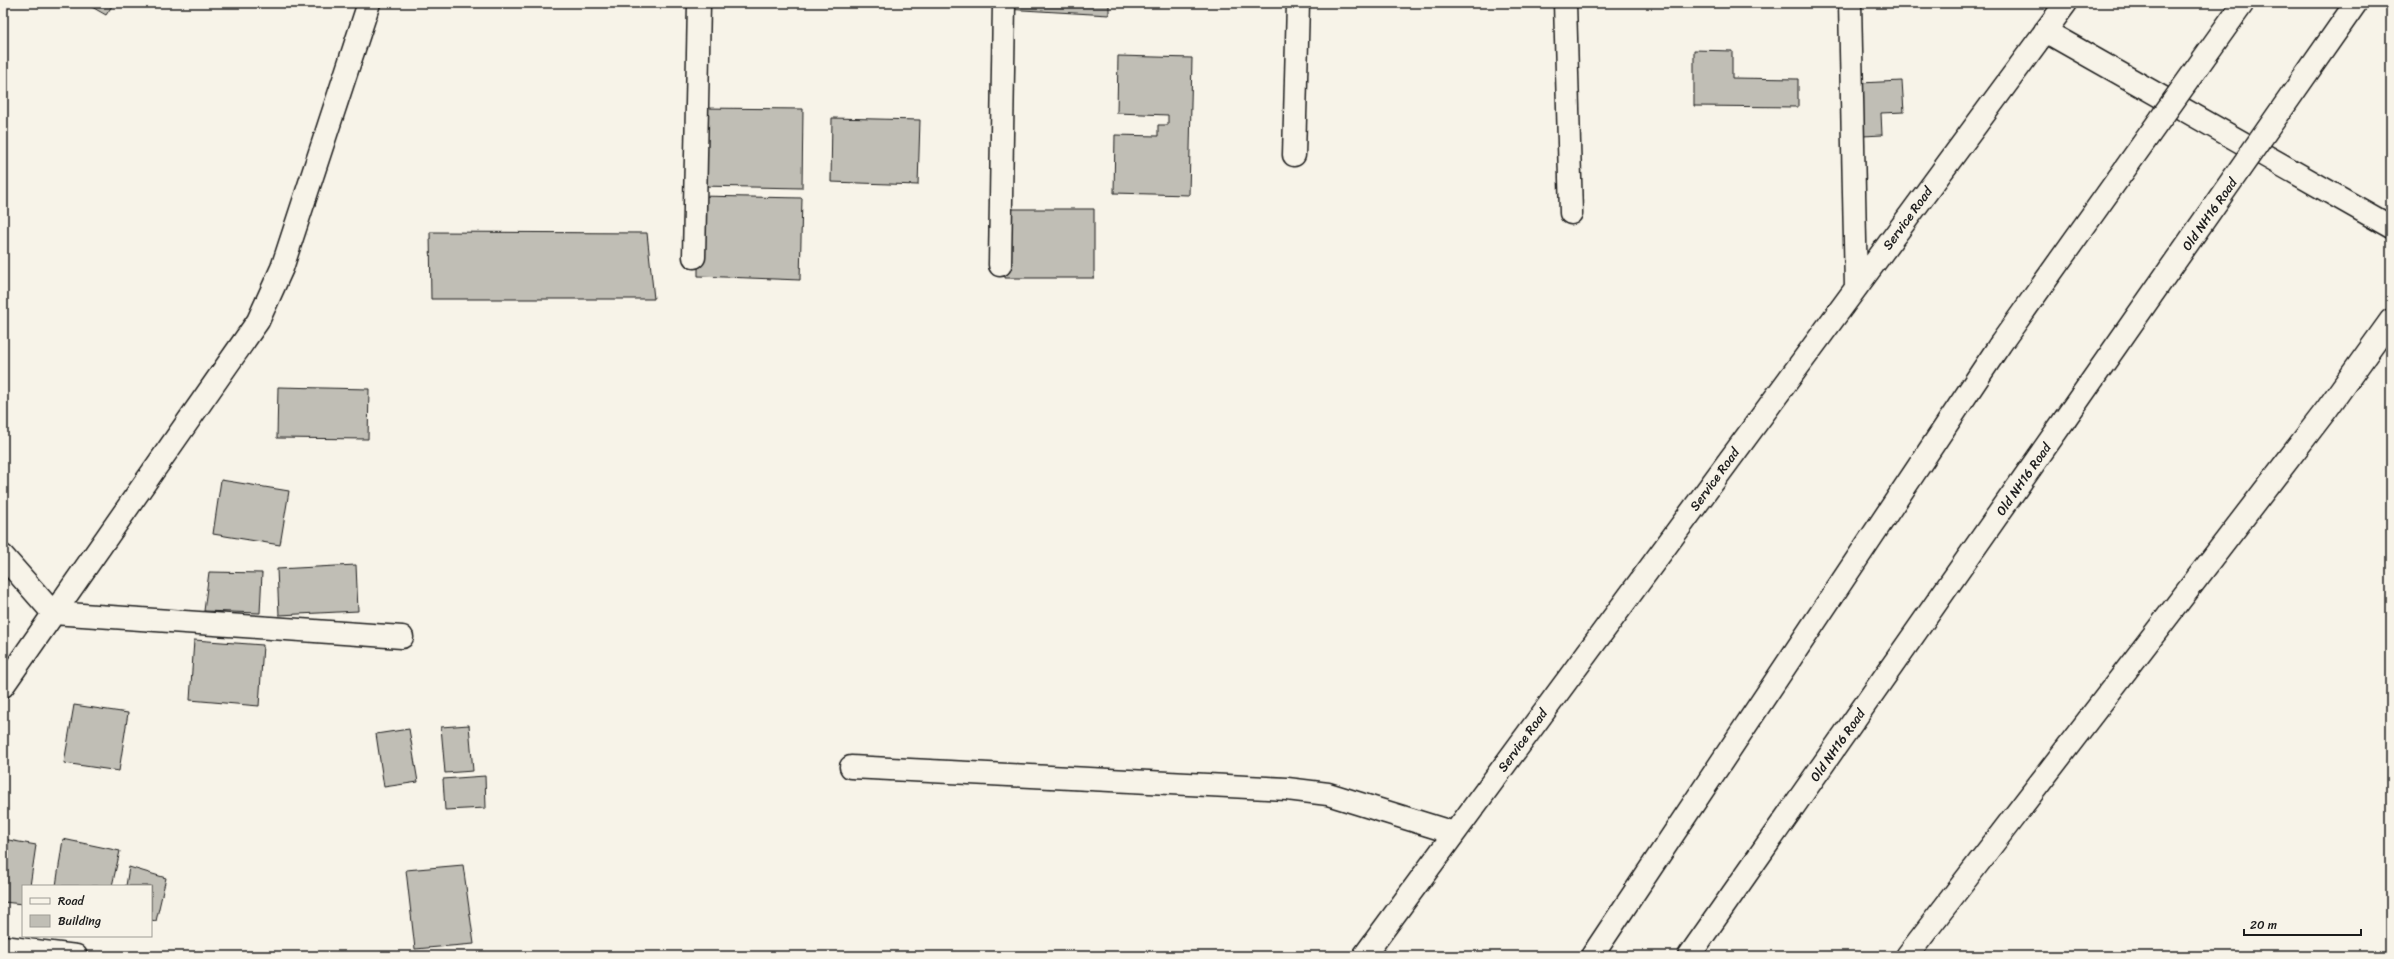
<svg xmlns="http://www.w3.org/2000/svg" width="2394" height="959" font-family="Sriracha,sans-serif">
<rect width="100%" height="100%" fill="#f7f3e8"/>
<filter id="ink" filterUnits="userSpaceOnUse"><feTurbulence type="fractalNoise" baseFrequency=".025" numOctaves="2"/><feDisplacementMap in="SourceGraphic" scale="8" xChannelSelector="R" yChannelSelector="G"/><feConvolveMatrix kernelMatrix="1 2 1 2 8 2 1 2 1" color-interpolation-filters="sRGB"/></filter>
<g filter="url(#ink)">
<path fill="#c0beb5" stroke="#1c1c1c" d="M85,3H114L106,15Z
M1005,3H1109V15L1005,9Z
M1694,50L1732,51V78L1798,79V107L1694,106Z
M1118,56L1192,58L1189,195L1114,193L1115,135L1158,136V125H1168V115L1117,113Z
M1902,81L1904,112L1881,113L1882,135L1863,136L1860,83Z
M701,108L803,109L802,188L700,186Z
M832,118L920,120L918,185L831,182Z
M698,196L802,198L800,280L698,276Z
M1005,209H1094V278H1005Z
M430,232L647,233L654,299H431Z
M278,387L369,389L368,439L277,438Z
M221,480L289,491L280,545L213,534Z
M356,565L358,611L279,615L277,569Z
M209,572L262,573L260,613L204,611Z
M194,640L263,645L259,706L190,700Z
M74,705L128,713L119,771L64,763Z
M469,725L473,771L445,773L441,727Z
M409,729L418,782L384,787L376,734Z
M485,776L486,808L445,810L443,779Z
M3,839L36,845L30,886H23V904L3,902Z
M63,839L120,851L112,886H56Z
M463,865L474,944L415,949L406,870Z
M129,867L166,878L156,921L151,920V886H126Z"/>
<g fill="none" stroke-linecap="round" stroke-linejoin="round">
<g stroke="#1c1c1c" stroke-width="25">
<path id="minor" d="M1565,3L1571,213
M1850,3L1856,287
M2045,31L2391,227
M1294,155L1298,3
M694,257L699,3
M1000,265L1004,3
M3,556L53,613L402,637
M3,686L258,321L282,268L369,3
M851,767L1287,789L1328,794L1454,833
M3,947L76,956
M1364,956L2066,3
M1907,956L2327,409L2391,320"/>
</g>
<g stroke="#1c1c1c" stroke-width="25">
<path id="major" d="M1592,956L1999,346
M1689,956L2065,419"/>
</g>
<use href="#minor" stroke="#f7f3e8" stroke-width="22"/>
<use href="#major" stroke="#f7f3e8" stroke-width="22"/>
<g stroke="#1c1c1c" stroke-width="25" stroke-linecap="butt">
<path id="major-bridge" d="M1999,346L2243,3
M2065,419L2356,3"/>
</g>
<use href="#major-bridge" stroke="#f7f3e8" stroke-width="22"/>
</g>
</g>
<g text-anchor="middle" stroke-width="3" stroke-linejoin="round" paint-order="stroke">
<g font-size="13" fill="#1c1c1c" stroke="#f7f3e8">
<text transform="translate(2209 214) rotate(-55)" y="5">Old NH16 Road</text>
<text transform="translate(1907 218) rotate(-54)" y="5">Service Road</text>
<text transform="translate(1714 479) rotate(-54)" y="5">Service Road</text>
<text transform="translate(2023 479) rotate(-55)" y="5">Old NH16 Road</text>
<text transform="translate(1522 740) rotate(-54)" y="5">Service Road</text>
<text transform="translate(1837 745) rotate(-55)" y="5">Old NH16 Road</text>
</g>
</g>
<rect width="2394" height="959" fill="none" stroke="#f7f3e8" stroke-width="16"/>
<rect x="8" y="8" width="2378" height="943" fill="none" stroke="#1c1c1c" stroke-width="1.5" filter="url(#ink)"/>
<rect x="22" y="885" width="130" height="52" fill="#f7f3e8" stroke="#9f9d96"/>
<rect x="30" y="898" width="20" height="6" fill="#f7f3e8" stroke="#9f9d96"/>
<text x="58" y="905" font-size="12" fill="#1c1c1c">Road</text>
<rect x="30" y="915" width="20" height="12" fill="#c0beb5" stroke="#9f9d96"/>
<text x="58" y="925" font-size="12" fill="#1c1c1c">Building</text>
<path d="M2244 929v6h117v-6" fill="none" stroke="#1c1c1c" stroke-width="2"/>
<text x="2250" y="929" font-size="12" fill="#1c1c1c" stroke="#f7f3e8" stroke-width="3" paint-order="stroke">20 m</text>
</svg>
